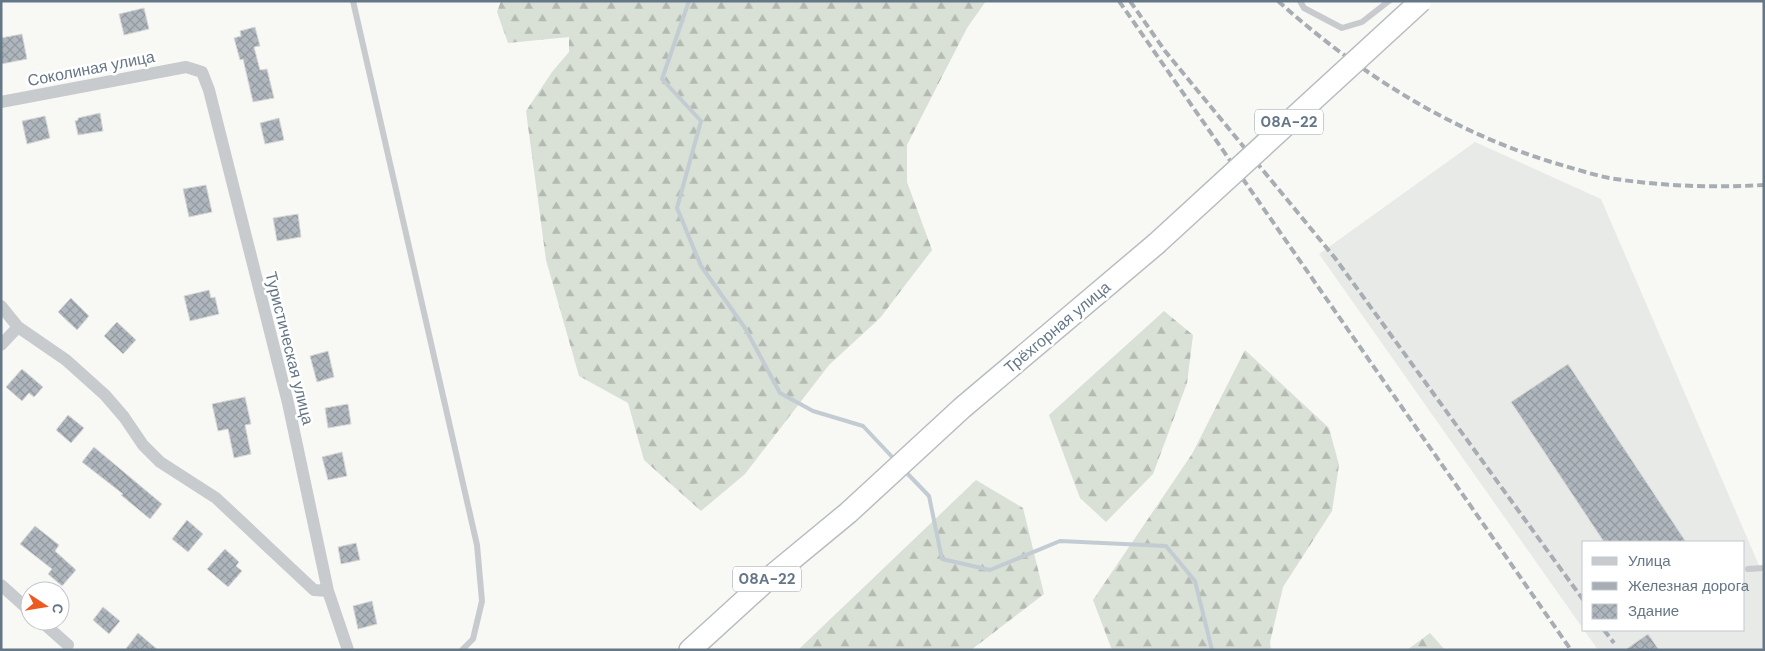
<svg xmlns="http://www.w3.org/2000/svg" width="1765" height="651" font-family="'DM Sans',sans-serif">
<defs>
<pattern id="forest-firs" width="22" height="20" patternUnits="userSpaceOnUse" patternTransform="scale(1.25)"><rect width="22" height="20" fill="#d9e0d5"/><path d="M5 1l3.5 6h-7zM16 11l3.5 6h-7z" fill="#b4bab2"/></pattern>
<pattern id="building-cross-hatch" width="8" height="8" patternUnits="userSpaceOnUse" patternTransform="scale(1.25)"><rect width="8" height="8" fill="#afb6bd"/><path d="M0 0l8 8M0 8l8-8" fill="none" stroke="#92999f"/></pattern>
</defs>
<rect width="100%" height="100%" fill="#f8f8f5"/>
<path fill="#e8eae8" d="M1475,142L1601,199L1764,577V650H1598L1584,630H1744V542H1584V630L1319,254Z"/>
<path fill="url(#forest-firs)" d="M501,1H986L967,28L907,145V182L932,250L880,318L829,365L745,474L701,511L644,460L628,403L579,376L546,260L526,111L552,72L569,52V37L508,43L497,12Z
M1164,311L1193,335L1187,383L1153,474L1106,522L1080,498L1049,415Z
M1245,350L1329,428L1339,465L1332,511L1283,587L1270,642L1271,650H1112L1093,600L1192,454Z
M976,480L1023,508L1044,594L971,650H798Z
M1430,633L1445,650H1407Z"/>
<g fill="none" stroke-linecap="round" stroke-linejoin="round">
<path stroke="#c2ccd2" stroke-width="4" d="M689,1L662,79L701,121L677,208L701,266L745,328L780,393L813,411L863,426L896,461
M904,470L929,496L942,559L990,570L1060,541L1166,546L1195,581L1212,650"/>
</g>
<path fill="url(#building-cross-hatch)" stroke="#d9d9d7" d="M144,8L149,29L124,35L119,14Z
M255,27L260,46L254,47L260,70L267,69L274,98L253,102L243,59L240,60L234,38L241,36L240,31Z
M22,34L27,59L1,64V38Z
M100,113L103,131L78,135L75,121L78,120V118Z
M45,116L50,138L27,144L22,121Z
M279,118L284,140L265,144L260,123Z
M206,185L212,212L189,217L183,189Z
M298,214L301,237L277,241L273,218Z
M209,290L211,298L215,297L219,314L190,321L184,296Z
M71,298L89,316L77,330L58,312Z
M117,322L136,340L123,354L104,336Z
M328,351L334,377L317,382L310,356Z
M1568,364L1686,542H1604L1511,402Z
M22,369L43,387L34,397L29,393L22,401L6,387Z
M245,397L251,424L245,425L251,454L234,458L228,429L218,431L212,404Z
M348,404L351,424L328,428L325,408Z
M68,415L84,428L71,443L56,430Z
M94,447L162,504L150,519L121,495L123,494L82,462Z
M342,452L347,476L328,480L322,457Z
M187,520L203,534L188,552L172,539Z
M35,526L59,545L55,551L76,570L62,586L48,574L52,569L20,544Z
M356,543L360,560L341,564L338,547Z
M225,549L239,562L236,566L242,571L228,587L207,569Z
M372,601L377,624L358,629L353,606Z
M103,607L120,621L109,634L93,620Z
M138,633L158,650H125Z
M1648,634L1659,650H1625Z"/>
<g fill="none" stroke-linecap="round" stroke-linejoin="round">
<g stroke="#b9bdc0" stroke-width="24">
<path id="trunk" d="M690,650L768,579L848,513L962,408L1156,244"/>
</g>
<path stroke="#c7cbce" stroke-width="6" d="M353,1L477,545L482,601L473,639L462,650
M1300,1L1304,8L1342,28L1362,22L1389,1
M1748,569L1764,568"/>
<path stroke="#c7cbce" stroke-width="12" d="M1,102L186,67L202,72L209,90L288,403L328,591L348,650
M1,306L18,327L66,360L105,395L124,417L143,445L160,462L216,498L314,590L328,591
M1,345L18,327
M1,585L30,611
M41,621L68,645"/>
<use href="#trunk" stroke="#fff" stroke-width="21"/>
<path stroke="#a7adb3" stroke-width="4" stroke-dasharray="8 4" stroke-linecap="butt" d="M1119,1L1571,650
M1130,1L1165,51L1335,258L1584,601
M1278,1C1360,75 1458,136 1565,166C1579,170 1594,175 1609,178C1659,186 1713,188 1764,185
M1604,630L1614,643"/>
<g stroke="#b9bdc0" stroke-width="24" stroke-linecap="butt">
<path id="trunk-bridge" d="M1156,244L1421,1"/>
</g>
<use href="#trunk-bridge" stroke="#fff" stroke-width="21"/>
</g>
<g text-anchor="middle" stroke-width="5" stroke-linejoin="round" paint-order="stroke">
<g fill="#fff" stroke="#939fab" stroke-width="1">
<rect x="1255" y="109.5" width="68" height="25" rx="4"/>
<rect x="733" y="566.5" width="68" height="25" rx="4"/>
</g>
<g font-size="15" font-weight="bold" fill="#657687">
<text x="1289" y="127">08А-22</text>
<text x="767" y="584">08А-22</text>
</g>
<g font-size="16" fill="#657687" stroke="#fff">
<text transform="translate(91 68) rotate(-11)" y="6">Соколиная улица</text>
<text transform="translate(1057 327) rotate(-40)" y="6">Трёхгорная улица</text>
<text transform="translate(290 348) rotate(76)" y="6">Туристическая улица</text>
</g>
</g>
<rect width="1765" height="651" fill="none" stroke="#657687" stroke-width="5"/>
<rect x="1582" y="541" width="162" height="90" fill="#ffffff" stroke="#c1c8cf"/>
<rect x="1592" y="557" width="25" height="8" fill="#c7cbce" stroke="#c1c8cf"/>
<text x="1628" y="566" font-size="15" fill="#657687">Улица</text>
<rect x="1592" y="582" width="25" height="8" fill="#a7adb3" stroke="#c1c8cf"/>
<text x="1628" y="591" font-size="15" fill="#657687">Железная дорога</text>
<rect x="1592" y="604" width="25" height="15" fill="url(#building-cross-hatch)" stroke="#c1c8cf"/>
<text x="1628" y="616" font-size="15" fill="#657687">Здание</text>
<g transform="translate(45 606) rotate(102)"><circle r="24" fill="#ffffff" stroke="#c1c8cf"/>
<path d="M0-4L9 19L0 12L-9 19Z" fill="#ed5a1f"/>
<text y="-8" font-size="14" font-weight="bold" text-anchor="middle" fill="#657687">С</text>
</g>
</svg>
